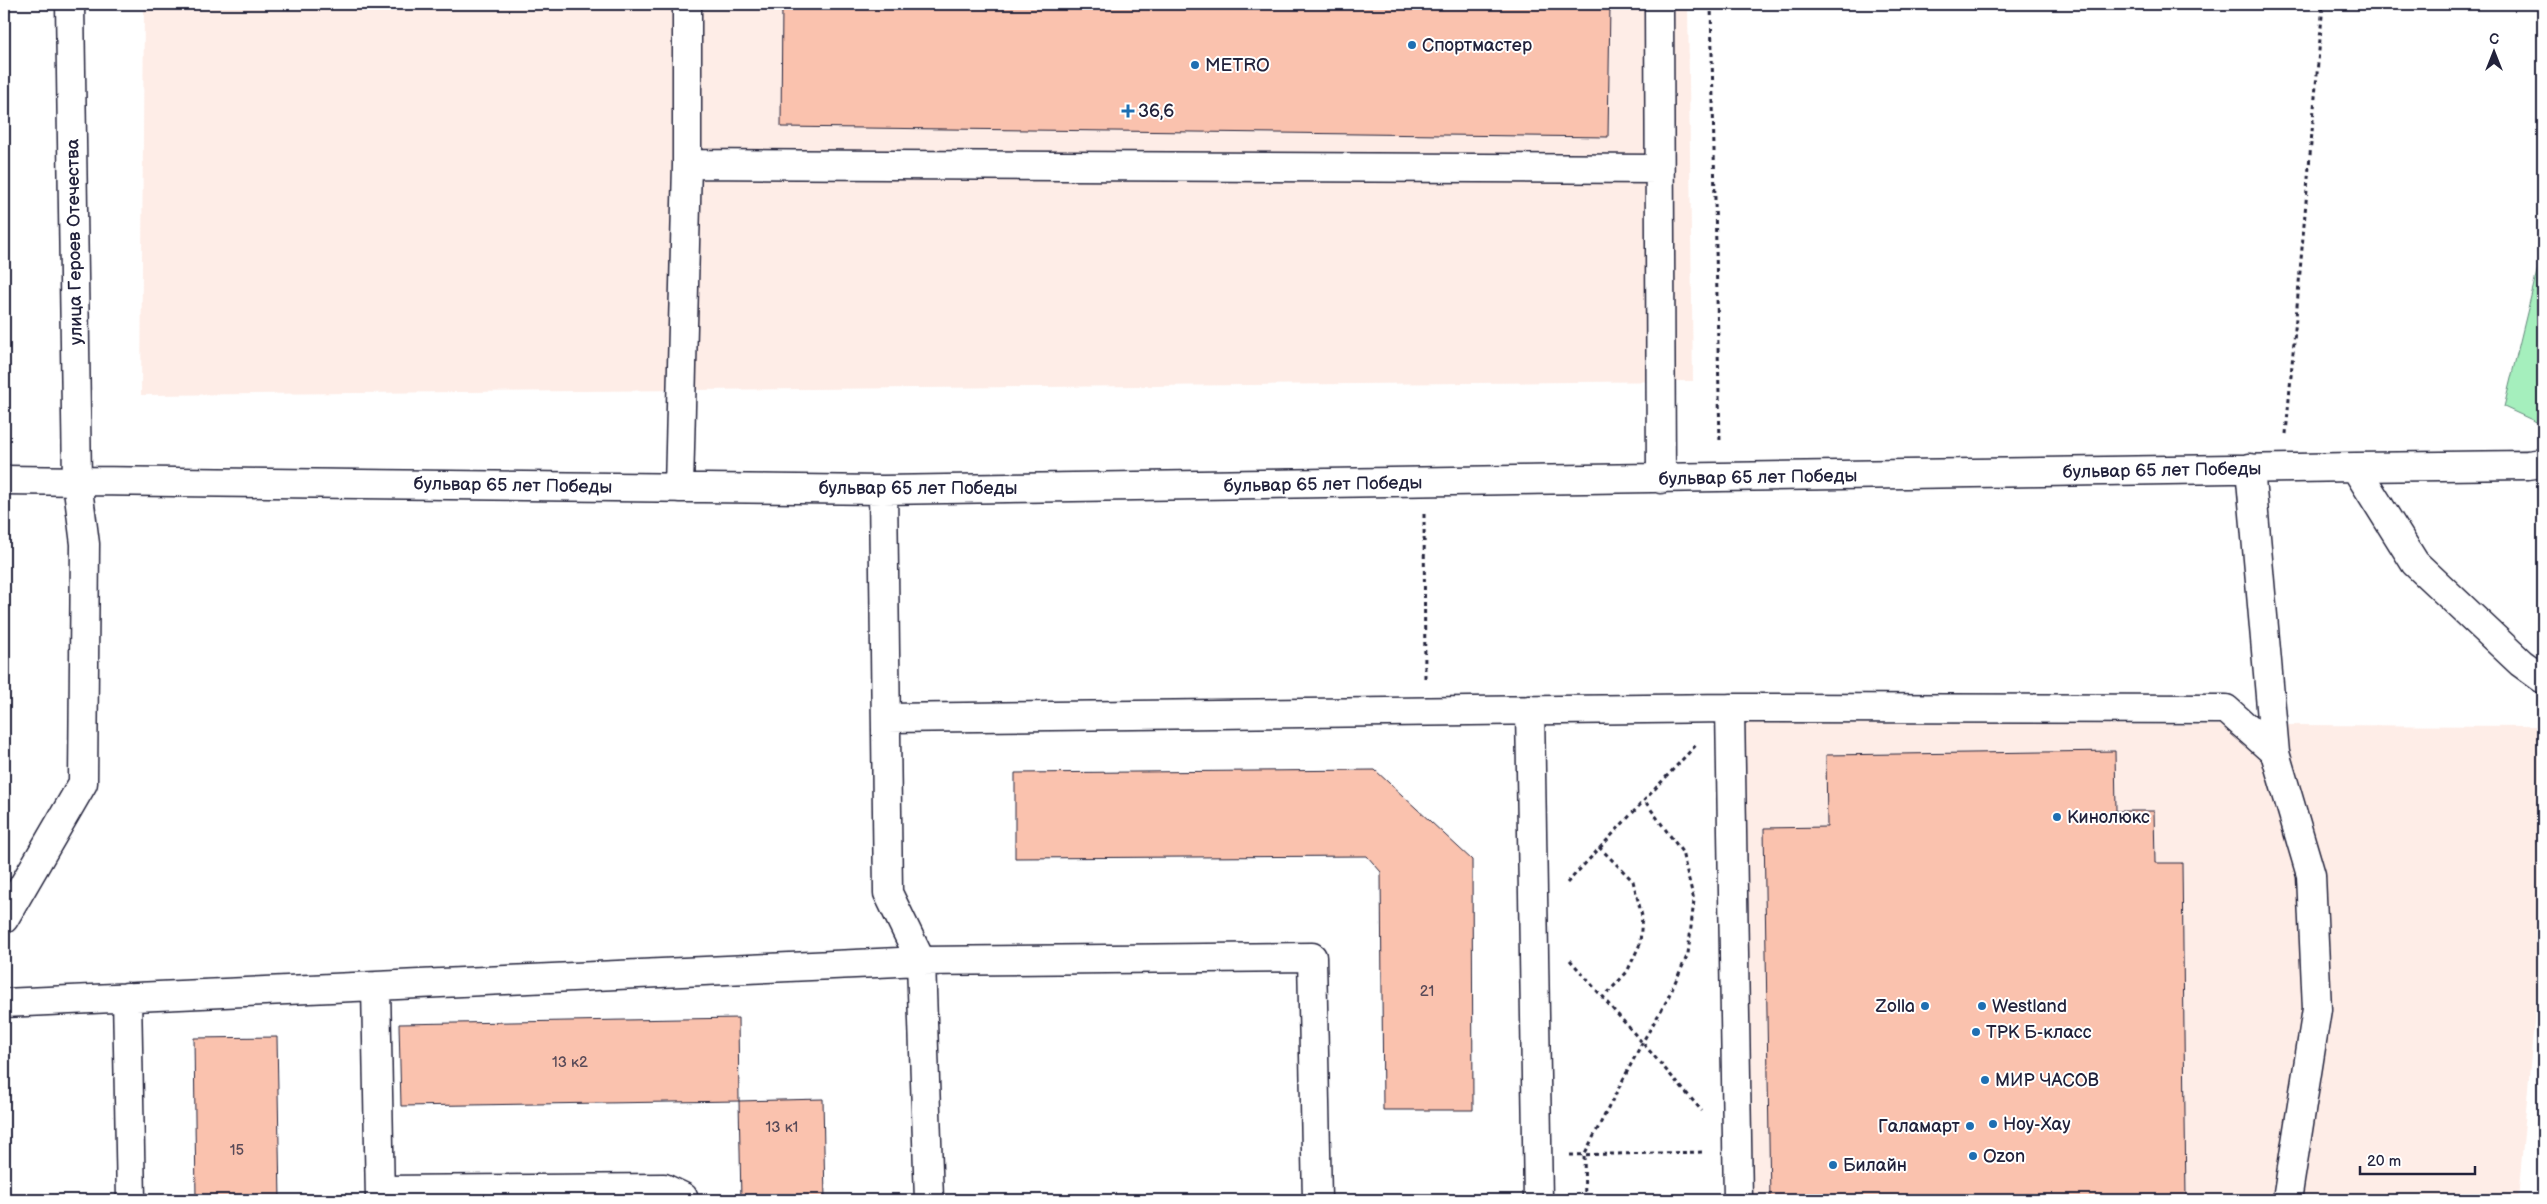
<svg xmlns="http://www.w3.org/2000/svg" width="2547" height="1204" font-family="'Balsamiq Sans',sans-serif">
<rect width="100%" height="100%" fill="#fff"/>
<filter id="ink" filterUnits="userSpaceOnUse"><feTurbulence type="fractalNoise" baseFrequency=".02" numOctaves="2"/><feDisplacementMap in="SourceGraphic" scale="10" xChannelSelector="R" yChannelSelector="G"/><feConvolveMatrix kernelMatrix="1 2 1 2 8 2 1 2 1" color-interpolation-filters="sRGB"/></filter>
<g filter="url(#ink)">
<path fill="#feede7" d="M144,4H1688L1693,381L141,395Z
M1742,723L2543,726V921L2518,1200H1749Z"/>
<path fill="#a5efbd" stroke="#64887c" d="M2543,247V425L2504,407Z"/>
<path fill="#fac2ae" stroke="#22223b" d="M782,4H1610L1608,137L781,127Z
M2115,751L2116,811H2154L2155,863H2182L2186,1200H1770L1764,828L1827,827L1826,755Z
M1375,770L1472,860L1473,1110H1383L1381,872L1367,856L1015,858V773Z
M738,1018L739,1101L401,1106L399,1024Z
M277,1037L280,1200H196L194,1038Z
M823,1099L825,1200H741L739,1101Z"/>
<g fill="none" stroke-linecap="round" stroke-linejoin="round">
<g stroke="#22223b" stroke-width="31">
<path id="minor" d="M687,4V164L1659,169
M1659,4L1661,479
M2355,467L2528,465L2543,463
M2250,468L2275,753L2311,875L2317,1009L2287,1200
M4,480L883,490L2355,467L2415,563L2521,663L2543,679
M679,488L687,164
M883,490L888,893L921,961L929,1200
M1730,708L1738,1200
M1530,710L1538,1200
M887,718L1730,708L2226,709L2275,753
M4,919L83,783L85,544L77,481L70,4
M376,986L921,961L1312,957L1317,1200
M127,997L131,1200
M4,1003L376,986L380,1200
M380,1190L664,1188L683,1197L684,1200"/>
</g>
<path stroke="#22223b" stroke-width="3" stroke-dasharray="4 4" stroke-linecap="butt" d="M1711,4L1720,443
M2286,434L2323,4
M1424,514L1425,678
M1599,847L1633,881L1642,916L1640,944L1627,972L1603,998
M1567,883L1696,745
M1570,960L1702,1111
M1570,1155L1704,1152
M1585,1200L1584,1155L1642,1043L1666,1002L1688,954L1694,900L1682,852L1644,800"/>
<use href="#minor" stroke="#fff" stroke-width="28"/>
</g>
</g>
<g fill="#1f6fb2" stroke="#fff" stroke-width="2">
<circle cx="1412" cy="45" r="5"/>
<circle cx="1195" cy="65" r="5"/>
<path d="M1125.5 103.5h5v5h5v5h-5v5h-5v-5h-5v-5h5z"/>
<circle cx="2057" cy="817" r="5"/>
<circle cx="1925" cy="1006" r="5"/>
<circle cx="1982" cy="1006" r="5"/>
<circle cx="1976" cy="1032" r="5"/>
<circle cx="1985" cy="1080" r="5"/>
<circle cx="1993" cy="1124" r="5"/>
<circle cx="1970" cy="1126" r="5"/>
<circle cx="1973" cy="1156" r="5"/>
<circle cx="1833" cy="1165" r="5"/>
</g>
<g text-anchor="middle" stroke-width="4" stroke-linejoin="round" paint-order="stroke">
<g font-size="15" fill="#584a58">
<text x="1427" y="996">21</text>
<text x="570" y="1067">13 к2</text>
<text x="782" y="1132">13 к1</text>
<text x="237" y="1155">15</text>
</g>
<g font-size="18" fill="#22223b" stroke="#fff" text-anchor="start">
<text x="1422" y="51">Спортмастер</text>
<text x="1205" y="71">METRO</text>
<text x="1138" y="117">36,6</text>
<text x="2067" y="823">Кинолюкс</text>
<text x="1915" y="1012" text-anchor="end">Zolla</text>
<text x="1992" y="1012">Westland</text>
<text x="1986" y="1038">ТРК Б-класс</text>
<text x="1995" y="1086">МИР ЧАСОВ</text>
<text x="2003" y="1130">Ноу-Хау</text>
<text x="1960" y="1132" text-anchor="end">Галамарт</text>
<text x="1983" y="1162">Ozon</text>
<text x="1843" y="1171">Билайн</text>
</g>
<g font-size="18" fill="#22223b" stroke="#fff">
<text transform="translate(74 242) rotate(-91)" y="6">улица Героев Отечества</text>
<text transform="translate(2162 470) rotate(-1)" y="6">бульвар 65 лет Победы</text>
<text transform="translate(1758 477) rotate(-1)" y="6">бульвар 65 лет Победы</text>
<text transform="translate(1323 484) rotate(-1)" y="6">бульвар 65 лет Победы</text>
<text transform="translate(513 485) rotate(1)" y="6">бульвар 65 лет Победы</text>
<text x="918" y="494">бульвар 65 лет Победы</text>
</g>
</g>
<rect width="2547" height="1204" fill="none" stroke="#fff" stroke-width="20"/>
<rect x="10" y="10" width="2527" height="1184" fill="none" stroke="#22223b" stroke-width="2" filter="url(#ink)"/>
<g transform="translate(2494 52)" stroke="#ffffff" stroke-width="4" paint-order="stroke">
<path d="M0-4L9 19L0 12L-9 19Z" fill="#22223b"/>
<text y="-8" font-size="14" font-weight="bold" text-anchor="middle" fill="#22223b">С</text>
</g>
<path d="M2360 1166v8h115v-8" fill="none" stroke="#22223b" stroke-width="2.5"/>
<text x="2367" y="1166" font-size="15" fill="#22223b" stroke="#ffffff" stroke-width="4" paint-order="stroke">20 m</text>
</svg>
